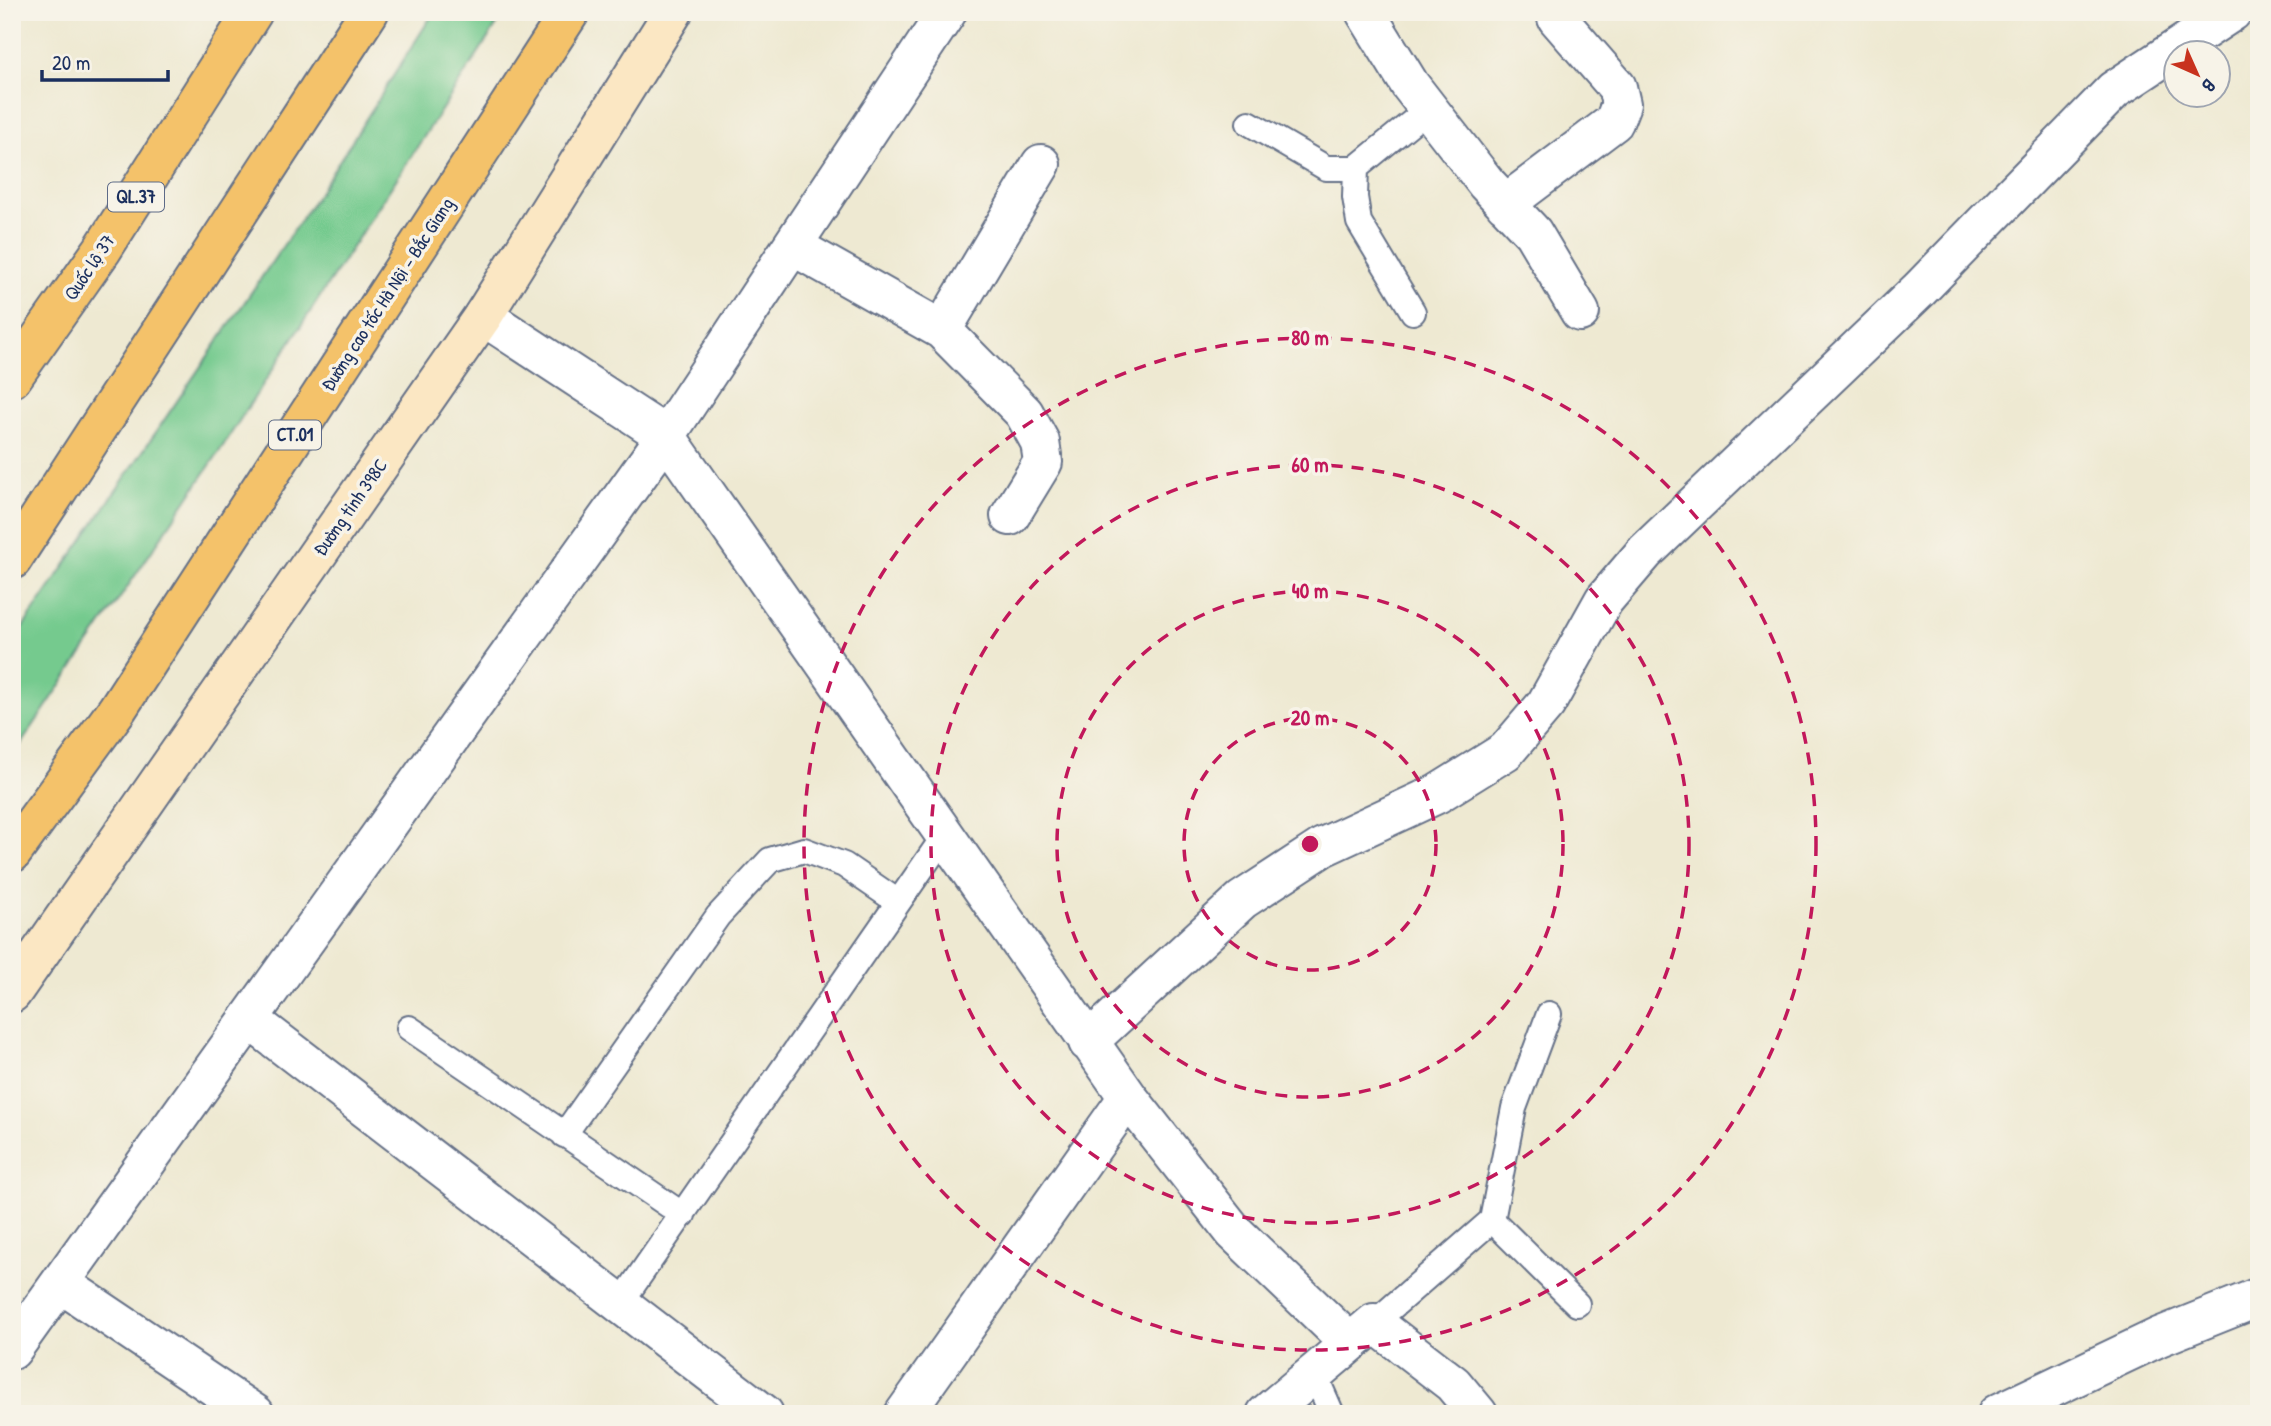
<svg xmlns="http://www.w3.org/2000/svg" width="2271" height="1426" font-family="'Patrick Hand',sans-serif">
<rect width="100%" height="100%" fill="#f7f3e8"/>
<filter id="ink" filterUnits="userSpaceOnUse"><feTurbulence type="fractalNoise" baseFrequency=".0143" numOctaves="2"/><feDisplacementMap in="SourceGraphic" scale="14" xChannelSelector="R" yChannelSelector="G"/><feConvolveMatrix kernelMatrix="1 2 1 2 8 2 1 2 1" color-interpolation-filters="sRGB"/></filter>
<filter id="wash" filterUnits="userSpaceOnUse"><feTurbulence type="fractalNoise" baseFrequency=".00686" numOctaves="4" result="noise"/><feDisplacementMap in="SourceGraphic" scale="28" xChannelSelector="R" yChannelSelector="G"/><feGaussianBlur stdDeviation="1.57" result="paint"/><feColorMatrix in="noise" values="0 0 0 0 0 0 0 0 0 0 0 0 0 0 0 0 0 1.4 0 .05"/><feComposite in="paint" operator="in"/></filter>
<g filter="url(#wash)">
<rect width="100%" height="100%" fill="#eee9d2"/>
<path fill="#75ca8e" stroke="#487c76" stroke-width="2" d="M434,12H505L219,452L12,757V643L315,199Z"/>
</g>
<g filter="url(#ink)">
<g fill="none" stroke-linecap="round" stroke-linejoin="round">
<g stroke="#657087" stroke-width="28">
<path id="service" d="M1249,123L1326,168H1356L1428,109
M1356,168L1355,197L1359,222L1413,312
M409,1028L683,1215
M564,1135L718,916L770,860L804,850L844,865L898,902
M1492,1220L1577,1304
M620,1304L945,835
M1374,1323L1492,1220L1514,1108L1549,1014
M1314,1373L1332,1414"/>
</g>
<g stroke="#657087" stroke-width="42">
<path id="minor" d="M1365,12L1410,85L1486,183L1533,233L1580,312
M1505,204L1614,122L1621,104L1617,87L1557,18
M793,246L942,330L1024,413L1040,442L1043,462L1010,516
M483,316L666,436L1128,1097L1234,1232L1350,1343
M942,330L1041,164
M249,1019L764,1414
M1088,1042L1242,900L1323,847L1437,794L1506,751L1546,704L1604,600L1645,552L1920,289L2114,90L2232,12
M60,1283L255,1414
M12,1350L666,436L947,12
M904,1414L1128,1097
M1266,1414L1374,1323L1453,1384L1478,1414
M1997,1414L2159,1337L2259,1297"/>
</g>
<g stroke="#657087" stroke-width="42">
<path id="secondary" d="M12,993L483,316L673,12"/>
</g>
<g stroke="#657087" stroke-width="42">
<path id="trunk" d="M12,378L102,250L253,12"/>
</g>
<g stroke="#657087" stroke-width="42">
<path id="motorway" d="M12,560L369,12
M12,853L116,711L570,12"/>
</g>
<use href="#service" stroke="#fff" stroke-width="24"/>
<use href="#minor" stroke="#fff" stroke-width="38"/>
<use href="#secondary" stroke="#fbe7c3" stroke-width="38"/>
<use href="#trunk" stroke="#f4c26a" stroke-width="38"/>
<use href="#motorway" stroke="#f4c26a" stroke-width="38"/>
</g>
</g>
<g fill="none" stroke="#c2185b" stroke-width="3.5" stroke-dasharray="12 9">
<circle cx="1310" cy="844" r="126"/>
<circle cx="1310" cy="844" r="253"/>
<circle cx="1310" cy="844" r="379"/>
<circle cx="1310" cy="844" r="506"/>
</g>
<g text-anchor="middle" stroke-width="7" stroke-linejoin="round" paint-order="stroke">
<g fill="#f7f3e8" stroke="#5d6a87" stroke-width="2">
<rect x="108" y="182.5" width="56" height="29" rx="5"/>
<rect x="269" y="420.5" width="52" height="29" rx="5"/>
</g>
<g font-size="18" font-weight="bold" fill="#1b2f5e">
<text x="136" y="203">QL.37</text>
<text x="295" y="441">CT.01</text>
</g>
<g font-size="19" fill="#1b2f5e" stroke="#f7f3e8">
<text transform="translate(89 267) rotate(-56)" y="7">Quốc lộ 37</text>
<text transform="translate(387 294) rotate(-57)" y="7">Đường cao tốc Hà Nội - Bắc Giang</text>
<text transform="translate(350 507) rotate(-55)" y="7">Đường tỉnh 398C</text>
</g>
</g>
<circle cx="1310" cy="844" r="10" fill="#c2185b" stroke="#f7f3e8" stroke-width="3.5"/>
<g font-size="21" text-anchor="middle" font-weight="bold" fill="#c2185b" stroke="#f7f3e8" stroke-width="7" stroke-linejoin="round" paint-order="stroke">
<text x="1310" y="345">80 m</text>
<text x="1310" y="472">60 m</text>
<text x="1310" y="598">40 m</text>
<text x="1310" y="725">20 m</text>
</g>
<rect width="2271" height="1426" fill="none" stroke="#f7f3e8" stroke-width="42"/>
<g transform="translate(2197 74) rotate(135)"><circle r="33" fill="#f7f3e8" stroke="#9fa5b1" stroke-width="2"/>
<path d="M0-5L12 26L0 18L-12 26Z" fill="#c8321e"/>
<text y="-10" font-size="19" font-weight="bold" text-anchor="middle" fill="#1b2f5e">B</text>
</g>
<path d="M42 70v10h126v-10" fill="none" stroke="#1b2f5e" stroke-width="3.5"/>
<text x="52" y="70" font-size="21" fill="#1b2f5e" stroke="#f7f3e8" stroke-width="5" paint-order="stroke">20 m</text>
</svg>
